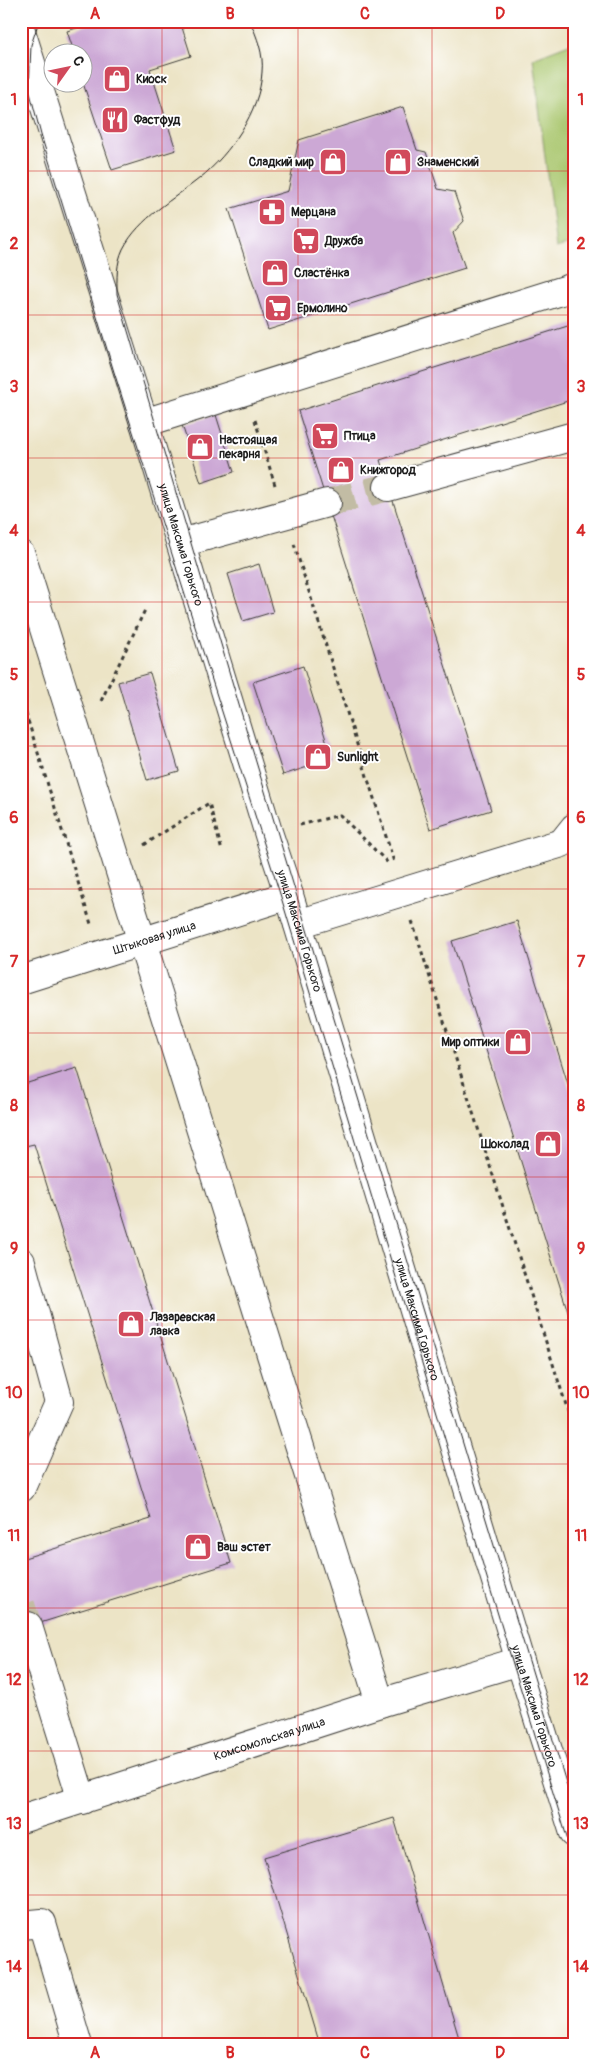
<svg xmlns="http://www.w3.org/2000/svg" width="595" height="2066" font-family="Pangolin,sans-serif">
<rect width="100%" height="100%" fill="#fff"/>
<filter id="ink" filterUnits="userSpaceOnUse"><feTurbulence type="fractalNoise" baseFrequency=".02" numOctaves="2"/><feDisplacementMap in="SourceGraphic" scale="10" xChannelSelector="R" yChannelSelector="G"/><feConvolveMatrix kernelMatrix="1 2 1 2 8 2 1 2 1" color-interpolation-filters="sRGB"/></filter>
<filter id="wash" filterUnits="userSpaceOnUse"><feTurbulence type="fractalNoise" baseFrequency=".0096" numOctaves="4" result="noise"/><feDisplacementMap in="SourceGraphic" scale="20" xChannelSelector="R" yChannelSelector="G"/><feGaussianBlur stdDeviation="1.12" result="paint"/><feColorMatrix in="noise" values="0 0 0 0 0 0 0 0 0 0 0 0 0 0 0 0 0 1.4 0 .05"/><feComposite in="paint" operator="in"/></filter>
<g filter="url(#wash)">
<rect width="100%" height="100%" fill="#ece4c6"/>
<path fill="#a9c66d" stroke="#627144" d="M574,42V243L556,248L533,58Z"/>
<g id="blocks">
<path fill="#cca8d5" d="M99,21H180L191,56L150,69L176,150L112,170L82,80V52H74L67,31Z
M403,107L417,150L426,152L438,189L454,192L464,221L453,233L465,268L268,330L229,209L288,191L299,140Z
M574,324V399L380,460L491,810L430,829L298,411Z
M216,415L234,472L201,483L182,425Z
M259,564L273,612L243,621L228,574Z
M303,666L332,759L283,775L253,682Z
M150,673L179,771L147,780L118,682Z
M517,921L574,1103L573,1328L452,941Z
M77,1068L231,1563L21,1629V1559L151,1519L34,1144L21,1147V1085Z
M394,1818L461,2045H320L264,1857Z"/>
</g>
</g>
<g filter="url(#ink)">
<use href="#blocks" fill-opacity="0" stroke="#3b3a36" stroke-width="1"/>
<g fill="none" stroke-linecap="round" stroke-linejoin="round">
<path stroke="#c2bca4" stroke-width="28" stroke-dasharray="28 14" stroke-linecap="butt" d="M327,503L388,487
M21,1605L28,1626"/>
<g stroke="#3b3a36" stroke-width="30">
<g id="minor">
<path d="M144,423L574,287"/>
<path d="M388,487L574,436"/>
<path d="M181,543L327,503"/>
<path d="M21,555L380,1703"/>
<path d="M298,924L562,843L574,828"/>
<path id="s1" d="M21,980L289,895"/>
<path d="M21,1262L59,1402L21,1488"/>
<path d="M28,1626L82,1800"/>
<path id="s2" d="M21,1819L380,1703L520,1661"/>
<path d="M21,1925L42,1923L78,2045"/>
</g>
</g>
<g stroke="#3b3a36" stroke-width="30">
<g id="major">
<path id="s3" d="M21,31L144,423L269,835L289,895L520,1661L574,1833"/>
</g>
</g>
<path stroke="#3b3a36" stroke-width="3" stroke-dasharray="4 4" stroke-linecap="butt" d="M255,420L275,485
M294,544L394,862
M21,698L91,924
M101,701L145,610
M300,825L340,815L389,864
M144,845L209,803L222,851
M412,921L574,1430"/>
<use href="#minor" stroke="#fff" stroke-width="28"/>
<use href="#major" stroke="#fff" stroke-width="28"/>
<path stroke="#1c1c1c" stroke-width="1" d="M39,21L31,45L29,89L41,135L114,372L281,897L513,1664L574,1860
M250,21C257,37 264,54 262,72C260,111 230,154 200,178C174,199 139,218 123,249C116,264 117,278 117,294L250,742L574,1809"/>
</g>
</g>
<path fill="none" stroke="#d62828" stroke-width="1" stroke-opacity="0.55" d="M162,21V2045M298,21V2045M432,21V2045M21,171H574M21,315H574M21,458H574M21,602H574M21,746H574M21,889H574M21,1033H574M21,1177H574M21,1320H574M21,1464H574M21,1608H574M21,1751H574M21,1895H574"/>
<defs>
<g id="shop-square" transform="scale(1.4375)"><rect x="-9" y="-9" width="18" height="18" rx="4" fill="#d1495b" stroke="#fff"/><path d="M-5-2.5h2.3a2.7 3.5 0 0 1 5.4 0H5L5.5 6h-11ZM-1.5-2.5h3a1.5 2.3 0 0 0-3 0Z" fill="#fff"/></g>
<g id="restaurant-square" transform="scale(1.4375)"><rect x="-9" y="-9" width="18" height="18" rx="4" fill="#d1495b" stroke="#fff"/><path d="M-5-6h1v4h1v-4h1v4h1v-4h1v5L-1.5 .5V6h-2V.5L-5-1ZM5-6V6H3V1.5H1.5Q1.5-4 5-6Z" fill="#fff"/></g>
<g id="pharmacy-square" transform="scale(1.4375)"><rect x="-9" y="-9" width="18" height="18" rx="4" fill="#d1495b" stroke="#fff"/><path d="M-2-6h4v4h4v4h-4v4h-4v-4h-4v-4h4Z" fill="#fff"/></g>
<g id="supermarket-square" transform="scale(1.4375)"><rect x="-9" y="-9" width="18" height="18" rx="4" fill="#d1495b" stroke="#fff"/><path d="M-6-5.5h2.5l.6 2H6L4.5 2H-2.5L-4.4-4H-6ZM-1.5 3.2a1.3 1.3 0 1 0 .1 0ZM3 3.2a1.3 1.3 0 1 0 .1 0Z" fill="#fff"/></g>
</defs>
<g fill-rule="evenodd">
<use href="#shop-square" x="117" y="79"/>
<use href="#restaurant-square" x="115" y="120"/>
<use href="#shop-square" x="333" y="162"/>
<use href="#shop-square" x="398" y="162"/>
<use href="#pharmacy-square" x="272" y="212"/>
<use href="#supermarket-square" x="306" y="241"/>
<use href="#shop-square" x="275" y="273"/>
<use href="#supermarket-square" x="278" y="308"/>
<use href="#supermarket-square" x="325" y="436"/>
<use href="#shop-square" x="200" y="447"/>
<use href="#shop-square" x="341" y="470"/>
<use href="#shop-square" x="318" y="757"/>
<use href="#shop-square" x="518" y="1042"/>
<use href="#shop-square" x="548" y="1144"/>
<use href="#shop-square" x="131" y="1324"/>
<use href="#shop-square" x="198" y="1547"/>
</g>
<g text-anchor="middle" stroke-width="4" stroke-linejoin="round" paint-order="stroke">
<g font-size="12" font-weight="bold" fill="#1c1c1c" stroke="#fff" text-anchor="start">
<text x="136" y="83">Киоск</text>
<text x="134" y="124">Фастфуд</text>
<text x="314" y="166" text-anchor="end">Сладкий мир</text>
<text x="417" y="166">Знаменский</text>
<text x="291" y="216">Мерцана</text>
<text x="325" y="245">Дружба</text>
<text x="294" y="277">Сластёнка</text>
<text x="297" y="312">Ермолино</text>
<text x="344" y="440">Птица</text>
<text x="219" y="444">Настоящая<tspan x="219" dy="14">пекарня</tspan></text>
<text x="360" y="474">Книжгород</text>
<text x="337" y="761">Sunlight</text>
<text x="499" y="1046" text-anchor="end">Мир оптики</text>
<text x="529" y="1148" text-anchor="end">Шоколад</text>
<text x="150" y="1321">Лазаревская<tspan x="150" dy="14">лавка</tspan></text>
<text x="217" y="1551">Ваш эстет</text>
</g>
<g font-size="12" fill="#1c1c1c" stroke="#fff">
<text dy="4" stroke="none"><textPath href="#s3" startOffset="538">улица Максима Горького</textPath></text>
<text dy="4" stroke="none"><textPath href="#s3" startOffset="942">улица Максима Горького</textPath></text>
<text dy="4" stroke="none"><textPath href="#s1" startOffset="140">Штыковая улица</textPath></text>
<text dy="4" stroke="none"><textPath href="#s3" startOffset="1348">улица Максима Горького</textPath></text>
<text dy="4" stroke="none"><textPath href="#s3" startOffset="1752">улица Максима Горького</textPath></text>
<text dy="4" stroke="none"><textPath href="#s2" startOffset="261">Комсомольская улица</textPath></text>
</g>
</g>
<rect width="595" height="2066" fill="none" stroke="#fff" stroke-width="55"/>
<g transform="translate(68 68) rotate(57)"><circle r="24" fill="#ffffff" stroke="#a4a4a4"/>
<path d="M0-4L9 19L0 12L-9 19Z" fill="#d1495b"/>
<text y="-8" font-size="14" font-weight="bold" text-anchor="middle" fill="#1c1c1c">С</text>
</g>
<rect x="28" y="28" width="540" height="2010" fill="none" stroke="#d62828" stroke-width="2"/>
<g font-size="16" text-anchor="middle" font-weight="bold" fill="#d62828">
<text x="95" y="19">A</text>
<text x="230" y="19">B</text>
<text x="365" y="19">C</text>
<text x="500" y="19">D</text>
<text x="14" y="105">1</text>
<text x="581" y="105">1</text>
<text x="14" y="249">2</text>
<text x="581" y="249">2</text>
<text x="14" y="392">3</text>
<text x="581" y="392">3</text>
<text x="14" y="536">4</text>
<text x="581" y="536">4</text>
<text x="14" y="680">5</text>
<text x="581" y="680">5</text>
<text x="14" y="823">6</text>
<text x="581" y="823">6</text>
<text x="14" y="967">7</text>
<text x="581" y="967">7</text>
<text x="14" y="1111">8</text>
<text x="581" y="1111">8</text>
<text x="14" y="1254">9</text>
<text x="581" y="1254">9</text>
<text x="14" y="1398">10</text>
<text x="581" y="1398">10</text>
<text x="14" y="1541">11</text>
<text x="581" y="1541">11</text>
<text x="14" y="1685">12</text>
<text x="581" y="1685">12</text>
<text x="14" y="1829">13</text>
<text x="581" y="1829">13</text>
<text x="14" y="1972">14</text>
<text x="581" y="1972">14</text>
<text x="95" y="2058">A</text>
<text x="230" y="2058">B</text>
<text x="365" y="2058">C</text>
<text x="500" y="2058">D</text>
</g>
</svg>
